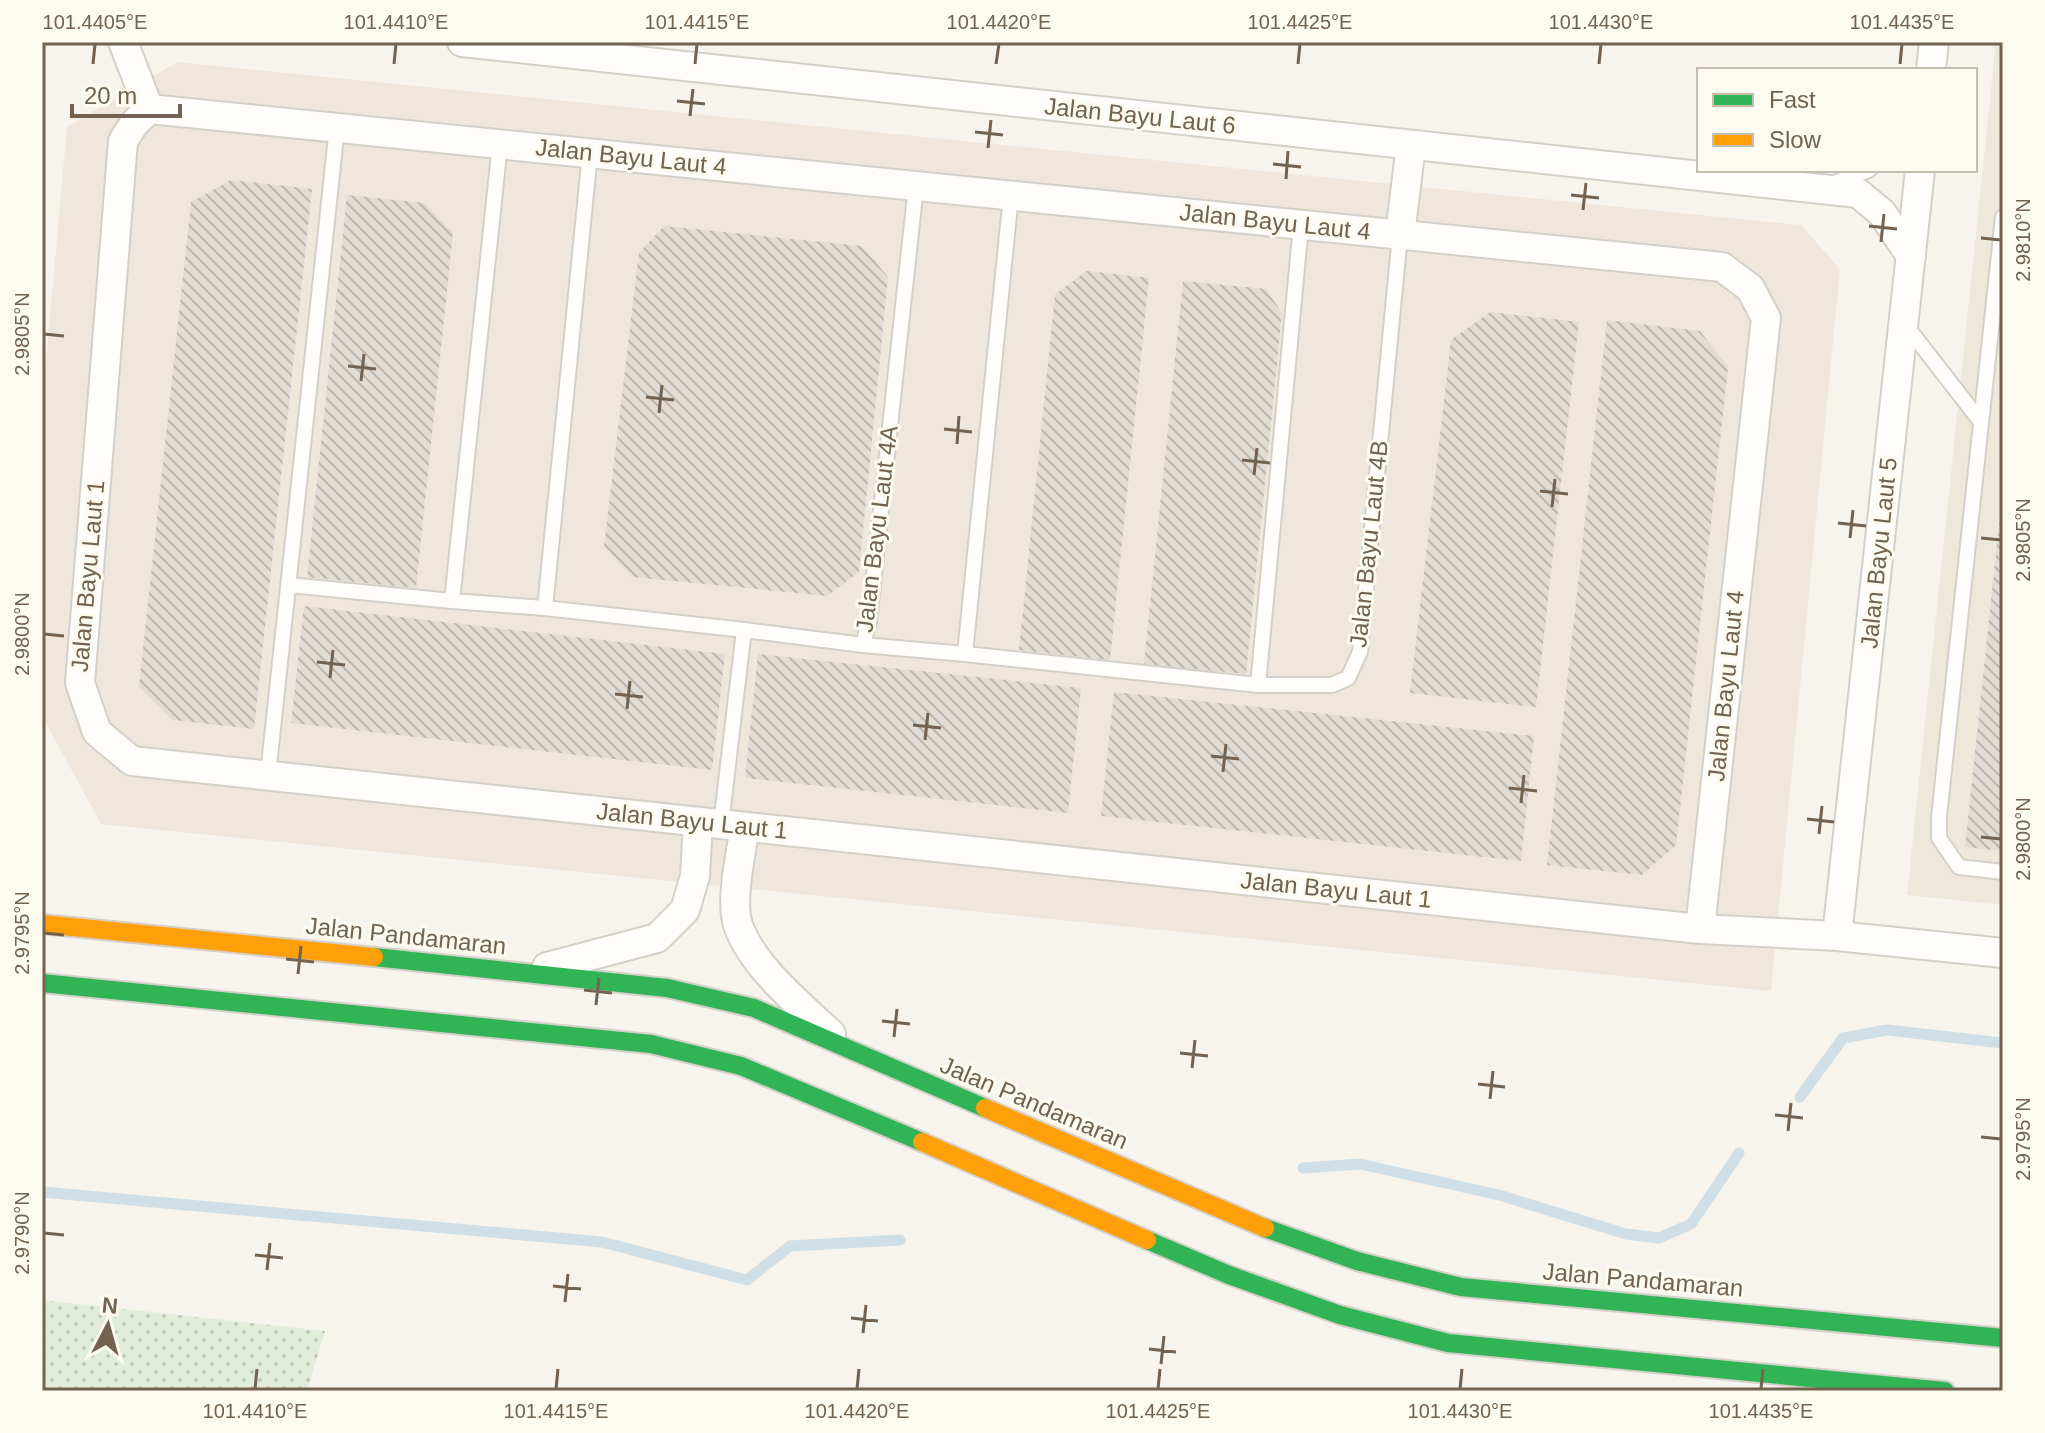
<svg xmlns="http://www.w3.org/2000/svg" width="2045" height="1433" font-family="Helvetica,sans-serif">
<defs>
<pattern id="park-dots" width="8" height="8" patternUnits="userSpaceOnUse" patternTransform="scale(2)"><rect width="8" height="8" fill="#e1edd9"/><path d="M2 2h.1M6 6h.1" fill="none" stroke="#bbc3b2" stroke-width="1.8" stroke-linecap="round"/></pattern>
<pattern id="building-back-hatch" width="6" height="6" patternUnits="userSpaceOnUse" patternTransform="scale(2)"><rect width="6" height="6" fill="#e1dcd4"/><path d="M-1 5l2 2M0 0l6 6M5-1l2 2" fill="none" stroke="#bbb6ae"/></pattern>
</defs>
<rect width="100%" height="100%" fill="#f6f4ed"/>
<path fill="#eee8db" d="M1996,42H2003V905L1907,895Z"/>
<path fill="#f0e7dc" d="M177,62L1801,225L1840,269L1771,991L101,824L42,716V406L67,127Z"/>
<path fill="url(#park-dots)" d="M42,1300L325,1331L307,1391H42Z"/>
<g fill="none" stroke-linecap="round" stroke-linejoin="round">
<path stroke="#d0dfe5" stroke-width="11" d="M1800,1097L1843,1038L1887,1030L2003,1043
M1303,1168L1360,1164L1499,1195L1626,1234L1659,1238L1691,1224L1739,1153
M42,1192L602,1242L747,1280L790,1246L900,1240"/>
</g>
<path fill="url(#building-back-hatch)" d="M231,180L312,189L254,729L172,720L139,687L191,202Z
M347,195L425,203L453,233L416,588L307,577Z
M664,226L862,246L888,277L859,572L827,596L632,577L604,546L639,253Z
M1087,271L1149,278L1110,660L1019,650L1055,294Z
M1183,281L1266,289L1282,313L1246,674L1144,664Z
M1490,312L1579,322L1536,707L1410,693L1451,340Z
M1607,320L1700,331L1728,367L1676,845L1642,875L1547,865Z
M2001,507H2003V851L1965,847Z
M304,606L725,654L712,770L291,723Z
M758,654L1081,688L1068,813L745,778Z
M1114,692L1534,736L1521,861L1101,816Z"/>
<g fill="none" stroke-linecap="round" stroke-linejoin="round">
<g stroke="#d3d0c8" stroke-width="18">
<path id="lane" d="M500,144L452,601L545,608L744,630L863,645L965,654L1258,685H1332L1348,678L1360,652L1400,235
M1834,183L1869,170
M2003,217L1939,817V838L1959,867L2003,872
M1904,323L1981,422
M289,585L452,601
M545,608L590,153
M863,645L869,621L916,186
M965,654L1011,195
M1258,685L1301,225
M268,775L337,127
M721,824L744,630"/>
</g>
<g stroke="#d3d0c8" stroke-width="32">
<path id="street" d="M123,42L149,109
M462,42L1858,193L1882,213L1911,256
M1931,70L1934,42
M149,109L134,124L123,141L80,683L97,732L132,761L1700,929L1837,936L2003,953
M149,109L1722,267L1750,288L1766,318L1700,929
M1400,235L1411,145
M745,827C741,853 730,901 738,925C752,966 800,1005 831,1034
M1837,936L1920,170
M547,967L657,938L685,910L695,876L698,822"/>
</g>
<g stroke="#d4d0c8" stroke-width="22">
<path id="fast" d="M374,957L667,988L754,1008L985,1108
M42,983L651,1044L741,1066L922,1142
M1265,1228L1357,1261L1461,1287L2003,1338
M1147,1240L1229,1275L1340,1315L1448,1343L1945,1391"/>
</g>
<g stroke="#d4d0c8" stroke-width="22">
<path id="slow" d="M42,924L374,957
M985,1108L1265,1228
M922,1142L1147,1240"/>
</g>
<use href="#lane" stroke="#fefdfc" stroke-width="14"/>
<use href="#street" stroke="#fefdfc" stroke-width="28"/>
<use href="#fast" stroke="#30b455" stroke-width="18"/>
<use href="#slow" stroke="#ff9f0a" stroke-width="18"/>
</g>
<path fill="none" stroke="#72624f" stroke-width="3" d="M93,64L95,44M394,64L396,44M695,64L697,44M996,64L999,44M1298,64L1300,44M1599,64L1601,44M1900,64L1902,44M677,101L705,104M690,116L693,89M975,132L1003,135M988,148L991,120M1273,164L1301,167M1286,179L1288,151M1571,195L1599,198M1583,210L1586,183M1869,226L1897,229M1981,238L2001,240M1881,242L1884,214M44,334L64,336M348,366L376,369M361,381L364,354M646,397L674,400M659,413L662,385M944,429L972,432M957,444L959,416M1242,460L1270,463M1254,475L1257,448M1540,491L1568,494M1552,507L1555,479M1838,523L1866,526M1850,538L1853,510M1981,538L2001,540M44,634L64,636M317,662L345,665M330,678L333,650M615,694L643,697M627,709L630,681M913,725L941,728M925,740L928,713M1211,756L1239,759M1223,772L1226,744M1509,788L1537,791M1521,803L1524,775M1807,819L1834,822M1819,834L1822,806M1981,837L2001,839M44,933L64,935M286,959L314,962M298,974L301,946M584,990L612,993M596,1005L599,978M882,1021L910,1024M894,1037L897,1009M1180,1053L1208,1056M1192,1068L1195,1040M1478,1084L1505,1087M1490,1099L1493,1071M1775,1115L1803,1118M1788,1131L1791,1103M1981,1137L2001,1139M44,1233L64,1235M255,1255L283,1258M267,1270L270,1243M553,1286L581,1289M565,1302L568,1274M851,1318L878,1321M863,1333L866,1305M1149,1349L1176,1352M1161,1364L1164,1336M255,1389L257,1369M556,1389L558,1369M857,1389L859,1369M1158,1389L1160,1369M1460,1389L1462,1369M1761,1389L1763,1369"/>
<g text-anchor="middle" stroke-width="6" stroke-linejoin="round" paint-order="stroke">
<g font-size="24" fill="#72624f" stroke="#fdfaef">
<text transform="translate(1140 116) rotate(6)" y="8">Jalan Bayu Laut 6</text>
<text transform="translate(631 157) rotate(6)" y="8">Jalan Bayu Laut 4</text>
<text transform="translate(1275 222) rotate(6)" y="8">Jalan Bayu Laut 4</text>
<text transform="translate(877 529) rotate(-83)" y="8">Jalan Bayu Laut 4A</text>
<text transform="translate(1369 544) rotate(-84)" y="8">Jalan Bayu Laut 4B</text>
<text transform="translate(1879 553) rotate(-84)" y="8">Jalan Bayu Laut 5</text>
<text transform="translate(88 576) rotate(-85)" y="8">Jalan Bayu Laut 1</text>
<text transform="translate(1726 686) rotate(-84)" y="8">Jalan Bayu Laut 4</text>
<text transform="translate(692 821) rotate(6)" y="8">Jalan Bayu Laut 1</text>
<text transform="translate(1336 890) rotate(6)" y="8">Jalan Bayu Laut 1</text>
<text transform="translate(406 936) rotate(6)" y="8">Jalan Pandamaran</text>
<text transform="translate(1034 1103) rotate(23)" y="8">Jalan Pandamaran</text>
<text transform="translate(1643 1280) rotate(5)" y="8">Jalan Pandamaran</text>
</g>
</g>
<rect width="2045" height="1433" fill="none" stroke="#fdfaef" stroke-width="88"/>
<rect x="1697" y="68" width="280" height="104" fill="#fdfaef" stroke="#c5bdaf" stroke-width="2"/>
<rect x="1713" y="94" width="40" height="12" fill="#30b455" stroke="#c5bdaf" stroke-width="2"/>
<text x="1769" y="108" font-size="24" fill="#72624f">Fast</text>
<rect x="1713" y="134" width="40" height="12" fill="#ff9f0a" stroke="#c5bdaf" stroke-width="2"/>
<text x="1769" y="148" font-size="24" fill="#72624f">Slow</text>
<g transform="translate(108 1325) rotate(6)" stroke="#fdfaef" stroke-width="6" paint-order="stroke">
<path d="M0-6L14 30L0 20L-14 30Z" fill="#72624f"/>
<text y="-12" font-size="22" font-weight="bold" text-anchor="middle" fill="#72624f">N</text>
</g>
<path d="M72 104v12h108v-12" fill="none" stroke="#72624f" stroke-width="4"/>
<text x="84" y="104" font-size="24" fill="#72624f" stroke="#fdfaef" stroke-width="6" paint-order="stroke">20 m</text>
<rect x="44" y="44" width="1957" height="1345" fill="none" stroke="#72624f" stroke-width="3"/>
<g font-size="20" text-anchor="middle" fill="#72624f">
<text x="95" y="29">101.4405°E</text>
<text x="396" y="29">101.4410°E</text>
<text x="697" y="29">101.4415°E</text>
<text x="999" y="29">101.4420°E</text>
<text x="1300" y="29">101.4425°E</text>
<text x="1601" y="29">101.4430°E</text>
<text x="1902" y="29">101.4435°E</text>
<text transform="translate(2023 240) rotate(-90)" y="7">2.9810°N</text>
<text transform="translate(22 334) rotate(-90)" y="7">2.9805°N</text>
<text transform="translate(2023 540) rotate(-90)" y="7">2.9805°N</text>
<text transform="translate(22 634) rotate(-90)" y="7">2.9800°N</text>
<text transform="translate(2023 839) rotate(-90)" y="7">2.9800°N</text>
<text transform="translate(22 933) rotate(-90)" y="7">2.9795°N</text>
<text transform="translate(2023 1139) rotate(-90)" y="7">2.9795°N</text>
<text transform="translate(22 1233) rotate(-90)" y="7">2.9790°N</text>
<text x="255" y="1418">101.4410°E</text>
<text x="556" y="1418">101.4415°E</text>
<text x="857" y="1418">101.4420°E</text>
<text x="1158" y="1418">101.4425°E</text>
<text x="1460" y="1418">101.4430°E</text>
<text x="1761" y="1418">101.4435°E</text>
</g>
</svg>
